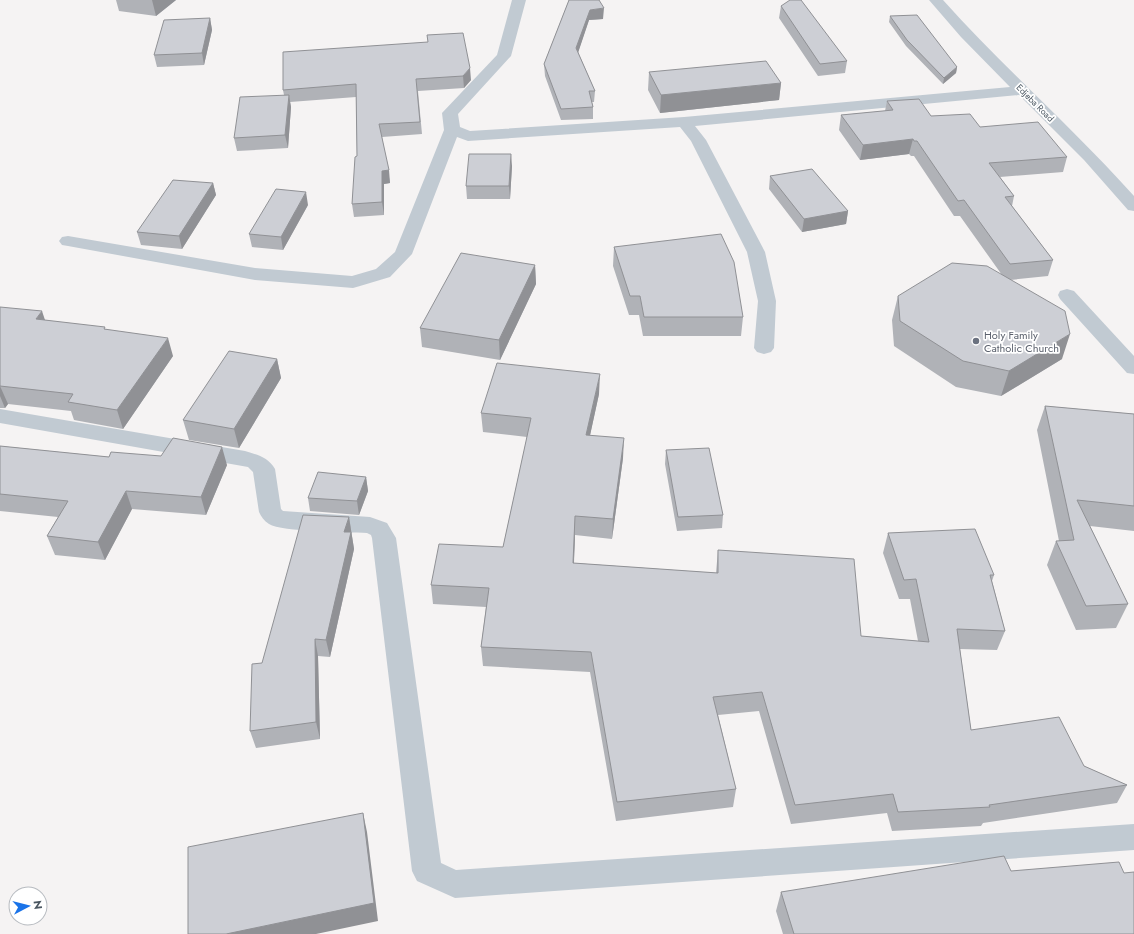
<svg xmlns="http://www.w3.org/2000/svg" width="1134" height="934" font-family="Jost,sans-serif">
<rect width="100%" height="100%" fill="#f5f3f3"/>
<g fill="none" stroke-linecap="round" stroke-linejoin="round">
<path fill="#c1cad2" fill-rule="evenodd" d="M512,0H526L511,56L458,114L460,127L470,131L684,117L1010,87L961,37L929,0H943C1004,68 1073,128 1134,196V211L1128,210L1084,160L1019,95L695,126L706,140L765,252L776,301L774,348L771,352L764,354L757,352L754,348L758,301L747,252L691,141L680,127L468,141L457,137L412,254L390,277L360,286L353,288L255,280L68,246L62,245L59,241L62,237L68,236L255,268L352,276L376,269L395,252L444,130L442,113L497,55Z
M1067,289L1074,291L1134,356V374L1127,373L1060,299L1058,295L1060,291Z
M0,409L245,451C258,455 268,457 275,469L281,509L283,511L370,517L387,523L396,538L441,863L456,870L1134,824V850L455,898L417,881L412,871L372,538L371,535L367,533C348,532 282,532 269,524C264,521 261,516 259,512L253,472L248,467L0,423Z"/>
</g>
<path fill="#b0b2b7" d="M116,0H176L156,16L119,11Z
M569,0L603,19L589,20L578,52L595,91L594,102H592L593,107V119L561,120L545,76L544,64Z
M781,6L847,61L845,73L818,76L779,18Z
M890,16L957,67L956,73L943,84L906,46L889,22Z
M210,18L212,30L204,65L157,67L154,55Z
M427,35L471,80L464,88L418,91L422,134L382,137L390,183L384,184V215L354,217L352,204L357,156L356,97L290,102L291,107L288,148L237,151L234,138L284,95L283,90L428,42Z
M649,72L781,83L779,100L660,113L648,90Z
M887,101L931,116L980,127L1067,157L1063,172L1000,177L1014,196L1012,206L1053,260L1048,276L1010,280L1062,359L1001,396L956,387L894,346L892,320L898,296L1002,275L960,216H954L914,156H911L909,154L860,160L839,130L841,115L885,111Z
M512,166L510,199H467L466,186Z
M770,176L848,211L846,224L802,232L769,189Z
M213,183L216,195L182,249L141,245L137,232Z
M308,205L283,250L252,247L249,234Z
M614,247L743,317L741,336H643L639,315H629L613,266Z
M535,265L536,284L500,360L422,347L420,328Z
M0,307L45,320L106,329L173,356L123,429L74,420L71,411L8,404L5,408H0Z
M277,359L281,378L239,448L189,440L183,420Z
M599,394L590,435L623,458L612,539L575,535L574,563L716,573L718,550L861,636L918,641L910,599H899L883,553L888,533L994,575L992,581L1005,631L997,650L960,649L971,730L1084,766L1127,785L1117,803L983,823L981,826L892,831L887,813L791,824L759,711L718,715L736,789L733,807L616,821L590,672L483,666L481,647L486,607L433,604L431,585L503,547L527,437L483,432L481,413Z
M1045,406L1134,414V531L1090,526L1128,604L1116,628L1076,630L1047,565L1056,541H1059L1037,430Z
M0,446L109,457L227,465L206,515L132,509L105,560L55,555L47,536L58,517L0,511Z
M666,450L723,515L722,528L677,531L665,464Z
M366,477L368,491L359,515L310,511L308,498Z
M349,517L354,549L330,657L318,656L320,739L256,748L250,731Z
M1011,871L1124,873L1134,934H783L776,911L781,892Z"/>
<path fill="#909195" d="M152,0H176L156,16Z
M604,8L603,19L589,20L576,59V48L590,10Z
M210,18L212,30L204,65L202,53Z
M957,67L956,73L943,84L944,78Z
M470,68L471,80L464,88L463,76Z
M781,83L779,100L660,113L661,95Z
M289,95L291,107L288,148L285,135Z
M913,139L909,154L860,160L863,145Z
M511,154L512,166L510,199L509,186Z
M389,170L390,183L384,184V215L382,202V171Z
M213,183L216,195L182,249L179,236Z
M306,192L308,205L283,250L281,237Z
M848,211L846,224L802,232L804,219Z
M535,265L536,284L500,360L499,340Z
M42,311L48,329L36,319Z
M1070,334L1062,359L1001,396L1009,371Z
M168,338L173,356L123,429L117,410Z
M277,359L281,378L239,448L234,429Z
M600,374L599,394L586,454V435Z
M0,386L8,404L5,408L0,396Z
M624,438L623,458L612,539L613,519Z
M222,447L227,465L206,515L201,497Z
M366,477L368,491L359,515L357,501Z
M126,491L132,509L105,560L98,542Z
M575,516V535L573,582V563Z
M349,517L354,549L330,657L326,640L344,532Z
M315,639L318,656L320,739L316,722Z
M363,813L367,832L378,921L316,934H226Z"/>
<path fill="#cdcfd5" stroke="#909195" d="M569,0H599L604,8L590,10L576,48L595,91H589L593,107L561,109L544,64Z
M790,0H801L847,61L820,64L781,6Z
M917,15L957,67L944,78L907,40L890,16Z
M210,18L202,53L154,55L164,20Z
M463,33L470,68L463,76L416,79L420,122L379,124L389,170L382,171V202L352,204L355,157L357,156L356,84L283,90V52L428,42L427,35Z
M766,61L781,83L661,95L649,72Z
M289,95L285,135L234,138L240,97Z
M919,99L931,116L970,114L980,127L1038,122L1067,157L989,163L1014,196L1005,197L1053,260L1010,264L964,200L958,201L917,141H914L913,139L863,145L841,115L893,110L887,101Z
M469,154H511L509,186H466Z
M812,169L848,211L804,219L770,176Z
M173,180L213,183L179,236L137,232Z
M276,189L306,192L281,237L249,234Z
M721,234L734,262L743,317H644L640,296H630L614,247Z
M461,253L535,265L499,340L420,328Z
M952,263L987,266L1065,311L1070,334L1009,371L963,361L900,321L898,296Z
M0,307L42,311L36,319L105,327L104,329L168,338L117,410L68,402L73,394L0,386Z
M229,351L277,359L234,429L183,420Z
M497,363L600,374L586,435L624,438L613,519L575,516L573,563L718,573V550L854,559L861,636L929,642L916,579L904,580L888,533L975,529L994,575H990L1005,631L957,629L971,730L1059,717L1084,766L1127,785L989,805L990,807L898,812L893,794L795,805L762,692L713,697L736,789L617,802L591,652L481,647L489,588L431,585L439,544L503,547L531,418L481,413Z
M1045,406L1134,414V506L1077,500L1128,604L1086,606L1056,541L1074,540Z
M173,438L222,447L201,497L126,491L98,542L47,536L68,501L0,494V446L109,457L111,452L161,456Z
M709,448L723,515L678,517L666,450Z
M318,472L366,477L357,501L308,498Z
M303,515L349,517L344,532H351L326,640L315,639L316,722L250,731L252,664L262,663Z
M363,813L374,903L226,934H188V847Z
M1004,856L1011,871L1119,862L1124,873L1134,872V934H794L781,892Z"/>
<circle fill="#6b7280" stroke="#fff" stroke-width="1.5" cx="976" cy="341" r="4"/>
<g text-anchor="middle" stroke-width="3.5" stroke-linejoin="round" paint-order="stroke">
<g font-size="9" fill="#4a5661" stroke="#fff">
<text transform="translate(1035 103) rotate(45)" y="3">Edjeba Road</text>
</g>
<g font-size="11" fill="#5b616d" stroke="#fff" text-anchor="start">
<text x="984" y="339">Holy Family<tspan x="984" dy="13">Catholic Church</tspan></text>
</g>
</g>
<g transform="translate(28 906) rotate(83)"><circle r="19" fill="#ffffff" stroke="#b7bbc0"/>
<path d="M0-3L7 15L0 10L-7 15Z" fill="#1a73e8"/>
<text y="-6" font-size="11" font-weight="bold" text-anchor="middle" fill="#4a5661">N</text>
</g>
</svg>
